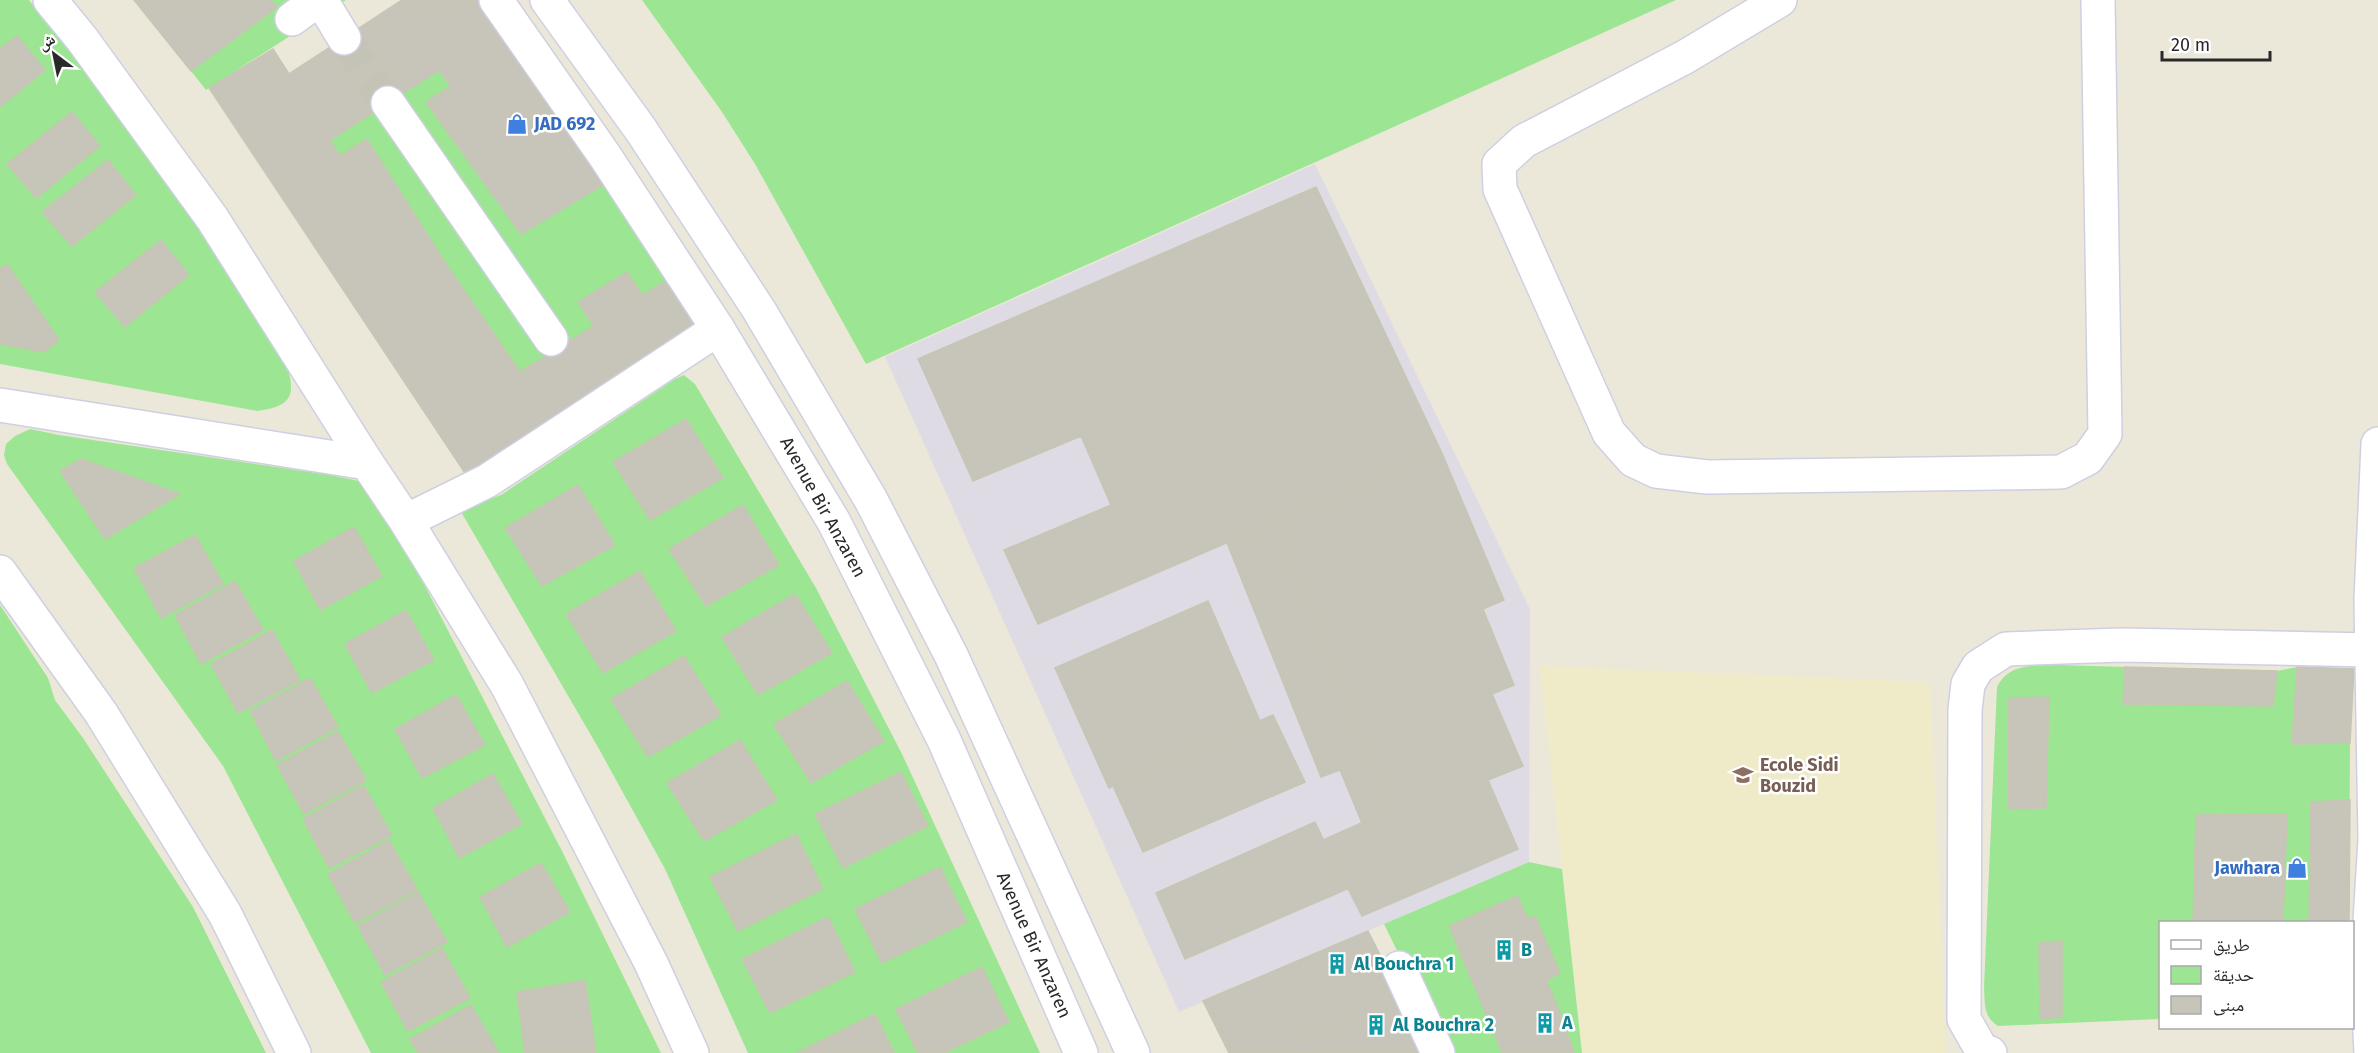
<svg xmlns="http://www.w3.org/2000/svg" width="2378" height="1053" font-family="'Fira Sans','Noto Naskh Arabic',sans-serif">
<rect width="100%" height="100%" fill="#ece8d9"/>
<path fill="#dfdbe4" d="M1315,164L1530,609L1529,862L1179,1012L885,357Z"/>
<path fill="#efebc8" d="M1540,666L1930,682L1946,1053H1582Z"/>
<path fill="#9ce693" d="M0,0H29C110,101 189,204 256,315C269,337 292,362 291,388C291,406 271,409 257,411L0,364Z
M271,0H346L206,90L191,71L276,7Z
M642,0H1676L866,364L755,164L722,112Z
M439,70L451,86L426,102L521,234L607,183L669,280L642,295L626,273L578,302L594,326L520,372L442,258L367,139L340,156L330,140Z
M684,375L695,384L816,588L902,754L1040,1053H748L665,869L599,749L460,510L501,495L675,379Z
M30,429L59,435L330,475L364,482L381,501L563,853L661,1053H371L223,766L7,464L4,455L6,444L15,436Z
M0,605L48,678L55,700L83,738L193,907L266,1053H0Z
M2056,665L2277,671L2297,667L2354,669L2350,743L2349,922H2160V1019L1998,1026C1983,1017 1985,1003 1984,987L1997,687C2009,663 2033,666 2056,665Z
M1529,862L1562,869L1582,1053H1447L1384,924Z"/>
<path fill="#c7c5b9" stroke="#c7c5b3" stroke-width="1.5" d="M134,0H271L277,7L191,71Z
M402,0H480L603,185L521,234L426,102L451,86L439,70L330,140L340,156L367,139L442,258L520,372L594,326L578,302L627,272L642,295L669,280L697,323L680,342L467,476L209,88L273,49L289,74Z
M17,36L45,70L0,107V49Z
M72,112L100,146L36,198L7,164Z
M108,160L136,195L72,246L42,212Z
M1316,187L1441,451L1038,624L1004,550L1111,505L1081,436L973,481L918,359Z
M161,240L189,275L125,327L95,292Z
M7,264L59,340L44,352L0,344V269Z
M686,419L723,478L650,520L613,462Z
M1441,451L1504,600L1483,609L1514,685L1492,694L1523,766L1488,780L1518,849L1362,916L1323,840L1390,810L1275,522Z
M81,459L180,494L105,539L60,471Z
M578,485L615,545L542,586L505,528Z
M743,505L779,565L706,606L669,549Z
M1275,522L1390,810L1362,823L1340,770L1321,777L1227,543Z
M354,527L382,576L320,610L294,561Z
M195,535L223,584L161,618L134,568Z
M640,571L676,631L603,673L566,614Z
M235,581L263,630L201,664L175,615Z
M795,594L832,653L758,695L722,637Z
M1208,601L1260,721L1109,788L1055,668Z
M406,610L434,660L372,693L345,644Z
M272,630L300,680L238,713L211,664Z
M684,656L721,715L648,757L611,699Z
M2125,667L2277,671L2273,706L2123,704Z
M2297,667L2354,669L2350,743L2292,744Z
M310,678L338,727L276,761L250,711Z
M847,681L884,741L811,783L774,724Z
M456,695L485,745L422,778L395,729Z
M2049,697L2046,808L2008,809L2009,698Z
M1273,715L1305,782L1143,852L1113,786Z
M338,731L366,780L304,814L277,765Z
M740,740L777,800L704,841L667,783Z
M901,772L928,826L843,868L815,814Z
M493,774L522,824L459,858L433,808Z
M363,785L392,835L329,868L303,819Z
M2350,800L2349,922H2309L2311,802Z
M2287,814L2283,922H2193L2196,815Z
M1315,822L1347,889L1185,959L1156,893Z
M796,834L823,889L738,931L710,877Z
M389,840L417,890L355,923L328,874Z
M541,863L570,912L507,947L480,897Z
M940,867L967,922L882,963L855,909Z
M418,892L447,942L385,975L358,926Z
M1517,896L1528,919L1535,916L1560,973L1546,980L1559,1010L1495,1035L1449,926Z
M828,917L855,972L770,1013L742,959Z
M1368,931L1402,998L1270,1053H1229L1203,1001Z
M2062,941V1017L2040,1019L2039,943Z
M442,948L470,998L408,1031L381,982Z
M982,967L1009,1022L944,1053H918L896,1009Z
M585,980L596,1053H525L517,992Z
M1402,998L1430,1053H1270Z
M471,1005L499,1053H418L410,1039Z
M1559,1010L1574,1053H1502L1495,1035Z
M875,1014L894,1053H797Z"/>
<g fill="none" stroke-linecap="round" stroke-linejoin="round">
<path stroke="#c5c2b6" stroke-width="33" stroke-dasharray="33 16" stroke-linecap="butt" d="M344,38L388,103"/>
<g stroke="#cfcfe3" stroke-width="36">
<path id="minor" d="M50,0L82,39L212,218L367,463L406,521L507,685L651,963L692,1053
M321,0L344,38
M1780,0L1685,57L1524,141L1499,164L1500,189L1609,433L1633,460L1656,471L1707,477L2061,472L2088,458L2105,434L2098,0
M292,19L318,0
M388,103L551,339
M0,405L367,463
M406,521L487,481L718,329
M0,572L101,713L225,914L294,1053
M1399,968L1438,1053
M1990,1053L1981,1049L1964,1019L1965,710L1968,684L1978,667L2006,649L2122,645L2372,650
M2371,1053L2367,969L2375,840L2371,600L2378,444"/>
</g>
<g stroke="#cfcfe3" stroke-width="36">
<path id="secondary" d="M496,0L605,156L718,329L834,522L944,740L1081,1053
M547,0L641,130L759,310L871,500L951,655L1133,1053"/>
</g>
<use href="#minor" stroke="#fff" stroke-width="33"/>
<use href="#secondary" stroke="#fff" stroke-width="33"/>
</g>
<defs>
<g id="shop-bare" transform="scale(1.62)"><path d="M-5-2.5h2.3a2.7 3.5 0 0 1 5.4 0H5L5.5 6h-11ZM-1.5-2.5h3a1.5 2.3 0 0 0-3 0Z" fill="#3f7fe0" stroke="#fff" stroke-width="2.5" paint-order="stroke"/></g>
<g id="school-bare" transform="scale(1.62)"><path d="M0-5L7-2L0 1L-7-2ZM-4 1L0 2.5L4 1V4Q0 6-4 4Z" fill="#8d6e63" stroke="#fff" stroke-width="2.5" paint-order="stroke"/></g>
<g id="building-bare" transform="scale(1.62)"><path d="M-4-6H4V6H1V3H-1V6H-4ZM-2.5-4.3h1.7v1.8h-1.7ZM.8-4.3h1.7v1.8H.8ZM-2.5-1h1.7V.8h-1.7ZM.8-1h1.7V.8H.8Z" fill="#0f9aa8" stroke="#fff" stroke-width="2.5" paint-order="stroke"/></g>
</defs>
<g fill-rule="evenodd">
<use href="#shop-bare" x="517" y="124"/>
<use href="#school-bare" x="1743" y="775"/>
<use href="#shop-bare" x="2297" y="868"/>
<use href="#building-bare" x="1504" y="950"/>
<use href="#building-bare" x="1337" y="964"/>
<use href="#building-bare" x="1545" y="1023"/>
<use href="#building-bare" x="1376" y="1025"/>
</g>
<g text-anchor="middle" stroke-width="5" stroke-linejoin="round" paint-order="stroke">
<g font-size="18" font-weight="bold" fill="#366cbe" stroke="#fff" text-anchor="start">
<text x="534" y="130">JAD 692</text>
<text x="2280" y="874" text-anchor="end">Jawhara</text>
</g>
<g font-size="18" fill="#292929" stroke="#fff">
<text transform="translate(823 507) rotate(61)" y="6">Avenue Bir Anzaren</text>
<text transform="translate(1034 945) rotate(66)" y="6">Avenue Bir Anzaren</text>
</g>
<g font-size="18" font-weight="bold" fill="#785e54" stroke="#fff" text-anchor="start">
<text x="1760" y="771">Ecole Sidi<tspan x="1760" dy="21">Bouzid</tspan></text>
</g>
<g font-size="18" font-weight="bold" fill="#0d838f" stroke="#fff" text-anchor="start">
<text x="1521" y="956">B</text>
<text x="1354" y="970">Al Bouchra 1</text>
<text x="1562" y="1029">A</text>
<text x="1393" y="1031">Al Bouchra 2</text>
</g>
</g>
<rect x="2159" y="921" width="195" height="108" fill="#ffffff" stroke="#a9a9a9" stroke-width="1.5"/>
<rect x="2171" y="940" width="30" height="9" fill="#ffffff" stroke="#a9a9a9" stroke-width="1.5"/>
<text x="2213" y="951" font-size="18" fill="#292929">طريق</text>
<rect x="2171" y="966" width="30" height="18" fill="#9ce693" stroke="#a9a9a9" stroke-width="1.5"/>
<text x="2213" y="981" font-size="18" fill="#292929">حديقة</text>
<rect x="2171" y="996" width="30" height="18" fill="#c7c5b9" stroke="#a9a9a9" stroke-width="1.5"/>
<text x="2213" y="1011" font-size="18" fill="#292929">مبنى</text>
<g transform="translate(54 54) rotate(328)" stroke="#ffffff" stroke-width="4.5" paint-order="stroke">
<path d="M0-4.5L10 22L0 15L-10 22Z" fill="#292929"/>
<text y="-9" font-size="16" font-weight="bold" text-anchor="middle" fill="#292929">ش</text>
</g>
<path d="M2162 51v9h108v-9" fill="none" stroke="#292929" stroke-width="3"/>
<text x="2171" y="51" font-size="18" fill="#292929" stroke="#ffffff" stroke-width="4.5" paint-order="stroke">20 m</text>
</svg>
